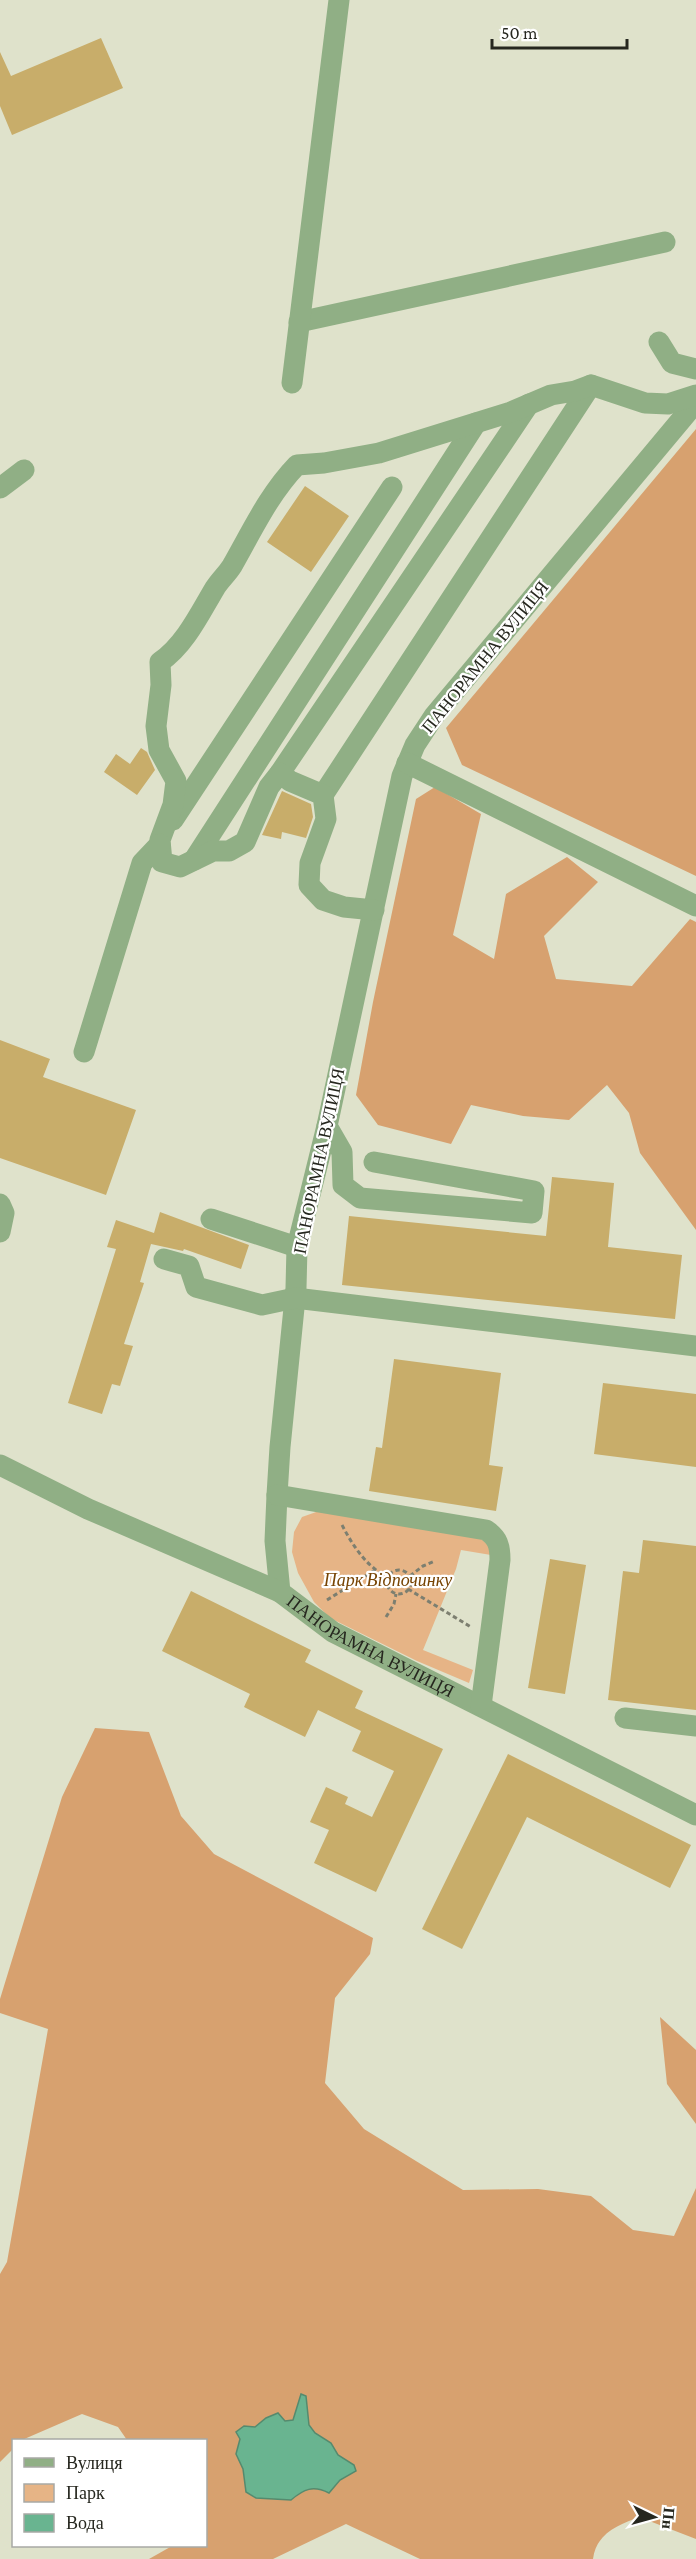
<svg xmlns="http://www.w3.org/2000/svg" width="696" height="2559" font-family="'Crimson Pro',serif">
<rect width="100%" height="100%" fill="#dfe2cb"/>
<path fill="#e6b486" d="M319,1511L476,1534L490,1547L491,1555L461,1550L456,1569L423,1650L473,1670L469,1683L417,1661L330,1618L314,1602L298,1573L292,1552L294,1532L302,1517Z"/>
<path fill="#d7a16f" d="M696,429V876L462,765L446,728Z
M435,787L481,814L453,935L494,959L506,894L567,857L598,882L544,936L556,979L632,986L690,919L696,922V1230L640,1153L629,1113L607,1085L569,1120L523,1116L471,1105L451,1144L378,1125L356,1095L373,1002L416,799Z
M95,1728L149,1732L181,1816L214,1854L373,1938L370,1954L335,1998L325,2083L364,2129L463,2190L538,2189L591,2196L633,2230L674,2236L696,2188V2539L639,2517C619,2525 596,2533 593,2559H420L346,2524L273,2559H149L172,2546H206V2440H127L118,2427L82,2414L22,2440H14L13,2449L0,2462V2274L7,2262L48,2029L0,2013V1999L62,1797Z
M660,2017L696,2050V2124L667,2084Z"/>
<path fill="#69b490" stroke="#558a6e" stroke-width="1.5" d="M301,2394L306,2396L309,2425L315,2433L331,2443L338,2455L354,2465L356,2471L340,2480L329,2493C313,2485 304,2489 291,2500L256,2498L246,2492L243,2469L236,2454L240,2439L236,2432L244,2426L255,2427L266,2418L278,2413L285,2421L293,2420Z"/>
<path fill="#c8ad6a" d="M101,38L123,88L12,135L0,106V52L11,76Z
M305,486L349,516L311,572L267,542Z
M141,748L147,752L155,770L137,795L104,772L116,754L130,764Z
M282,791L311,804L313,817L306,838L282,832L281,839L262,835Z
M0,1040L50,1059L43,1077L136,1110L106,1195L0,1158Z
M552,1177L614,1183L608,1247L682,1255L675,1319L342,1285L349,1216L546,1236Z
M160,1212L249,1245L241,1269L184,1249L183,1251L151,1244L140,1282L144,1283L124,1344L133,1346L120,1386L112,1384L102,1414L68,1403L116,1249L107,1247L116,1220L154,1233Z
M394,1359L501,1373L489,1465L503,1467L496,1511L369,1491L376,1447L382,1448Z
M603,1383L696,1394V1467L594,1454Z
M643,1540L696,1546V1710L608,1700L623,1571L639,1573Z
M550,1559L586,1565L565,1694L528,1688Z
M191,1591L311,1650L305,1662L363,1691L355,1708L443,1749L376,1892L314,1863L329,1830L310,1822L326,1787L348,1797L345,1804L372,1817L394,1771L352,1751L361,1731L318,1710L305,1737L244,1707L250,1694L162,1651Z
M508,1754L691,1845L670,1888L527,1817L462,1949L422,1929Z"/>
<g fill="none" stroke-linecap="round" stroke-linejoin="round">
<path stroke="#7d7f70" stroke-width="3" stroke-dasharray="4.5 3" stroke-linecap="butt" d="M342,1525C353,1546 366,1566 387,1577
M387 1582a12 12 0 1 1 24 0a12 12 0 1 1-24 0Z
M410,1576L423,1566L435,1561
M408,1589L471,1627
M327,1600L375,1570
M386,1617L394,1604L396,1594"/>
<g stroke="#90af85" stroke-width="21">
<path d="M299,322L665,242"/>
<path d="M659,342L672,363L696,369"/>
<path d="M292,383L339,0"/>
<path id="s1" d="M696,402L434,716L415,745L402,776L327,1126L297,1247L296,1288L280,1447L277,1495L275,1541L280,1592L333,1632L696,1815"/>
<path d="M0,488L24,470"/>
<path d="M407,763L696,906"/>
<path d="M280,773L529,404"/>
<path d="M323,795L591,385"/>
<path d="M173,820L392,487"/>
<path d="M194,860L476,423"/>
<path d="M374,910L344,907L323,900L309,885L310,863L326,819L323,795L290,781L280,773L269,787L245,842L229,851H213L180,867L162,862L160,840L173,805L176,781L159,750L156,726L161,685L160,662C185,645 200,613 215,588C220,580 227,574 232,566C252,531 269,494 297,465L324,463L379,453L511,412L551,395L575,391L591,385L645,403L668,404L696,395"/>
<path d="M84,1052L142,863L160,844"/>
<path d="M327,1126L342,1152L343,1185L360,1198L532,1213L534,1191L374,1162"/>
<path d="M0,1204L4,1213L0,1232"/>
<path d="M211,1219L297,1247"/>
<path d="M164,1259L189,1266L196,1287L262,1305L295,1298L696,1346"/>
<path d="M0,1465L88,1509L280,1592"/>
<path d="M277,1495L486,1530C498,1538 500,1546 500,1560L481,1706"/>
<path d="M625,1718L696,1726"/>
</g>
</g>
<g text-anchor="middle" stroke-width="4.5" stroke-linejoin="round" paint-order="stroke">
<g font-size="18" fill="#26271f" stroke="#fff">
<text transform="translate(485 657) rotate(-51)" y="6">ПАНОРАМНА ВУЛИЦЯ</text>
<text transform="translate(319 1161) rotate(-78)" y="6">ПАНОРАМНА ВУЛИЦЯ</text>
<text dy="6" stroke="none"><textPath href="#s1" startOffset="1412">ПАНОРАМНА ВУЛИЦЯ</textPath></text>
</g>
<g font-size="18" font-style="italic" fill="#774404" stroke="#fff">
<text x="388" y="1586">Парк Відпочинку</text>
</g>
</g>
<rect x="12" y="2439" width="195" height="108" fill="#ffffff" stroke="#a8a9a5" stroke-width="1.5"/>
<rect x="24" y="2458" width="30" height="9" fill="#90af85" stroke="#a8a9a5" stroke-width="1.5"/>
<text x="66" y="2469" font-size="18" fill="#26271f">Вулиця</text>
<rect x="24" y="2484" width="30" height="18" fill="#e6b486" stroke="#a8a9a5" stroke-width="1.5"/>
<text x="66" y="2499" font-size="18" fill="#26271f">Парк</text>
<rect x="24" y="2514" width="30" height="18" fill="#69b490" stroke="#a8a9a5" stroke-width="1.5"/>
<text x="66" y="2529" font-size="18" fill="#26271f">Вода</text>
<g transform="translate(654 2517) rotate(95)" stroke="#ffffff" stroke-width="4.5" paint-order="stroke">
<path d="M0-4.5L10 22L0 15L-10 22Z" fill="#26271f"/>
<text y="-9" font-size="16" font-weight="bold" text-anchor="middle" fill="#26271f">Пн</text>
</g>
<path d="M492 39v9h135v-9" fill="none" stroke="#26271f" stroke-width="3"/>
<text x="501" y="39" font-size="18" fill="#26271f" stroke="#ffffff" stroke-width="4.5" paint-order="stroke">50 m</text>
</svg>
